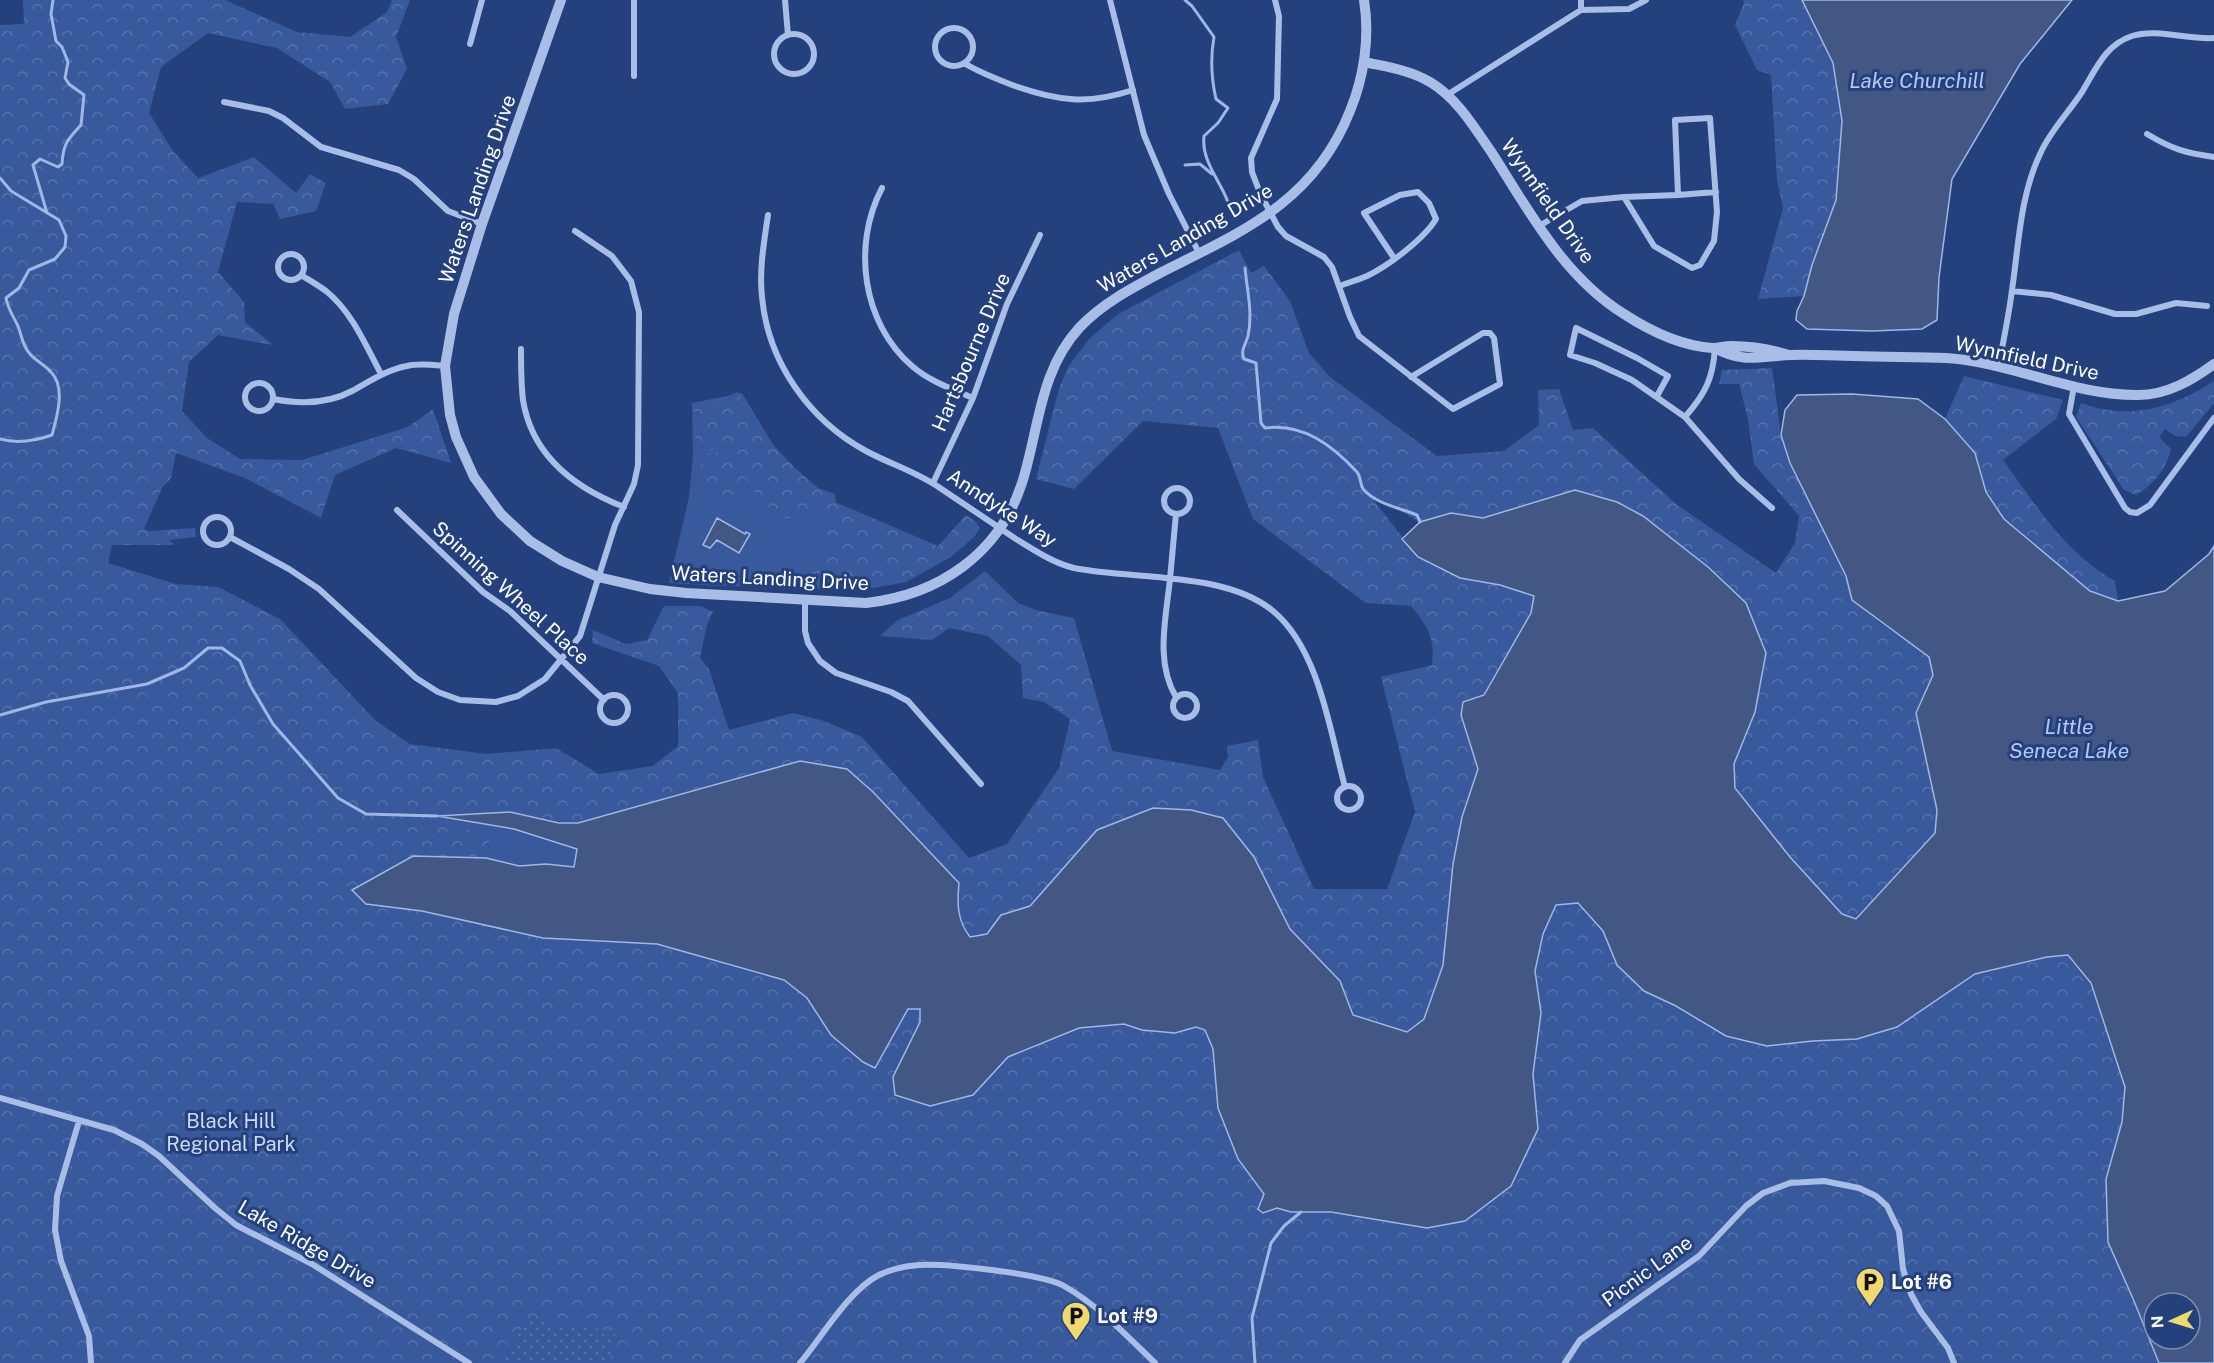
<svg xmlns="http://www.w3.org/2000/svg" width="2214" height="1363" font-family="'Public Sans',sans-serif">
<defs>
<pattern id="forest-crowns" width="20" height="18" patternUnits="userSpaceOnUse" patternTransform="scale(1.5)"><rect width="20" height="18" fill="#38599c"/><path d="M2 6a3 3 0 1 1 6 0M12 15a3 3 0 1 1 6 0" fill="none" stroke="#5672ab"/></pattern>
<pattern id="garden-dots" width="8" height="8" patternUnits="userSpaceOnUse" patternTransform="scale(1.5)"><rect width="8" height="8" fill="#38599c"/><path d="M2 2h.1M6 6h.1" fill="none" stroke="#5672ab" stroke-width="1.8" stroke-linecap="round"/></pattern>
</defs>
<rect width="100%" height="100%" fill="#24417e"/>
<path fill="#38599c" d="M742,393L780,456L807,484L835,494L846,584C787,589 729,587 669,583L689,497L693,455L692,403Z
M437,816L514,829L578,849L574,867L546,864L519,866L486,858L490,839Z"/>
<path fill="url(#forest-crowns)" d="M23,0H225L297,32L350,37L387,12L392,0H410L396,37L407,69L388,104L345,109L330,82L277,48L208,33L161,67L149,113L173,151L198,178L254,157L296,193L310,174L326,183L316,211L280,219L273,204L237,202L218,272L244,302L245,322L273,345L218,335L189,362L182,411L207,438L240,459L302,460L408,427L433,409L451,463L396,448L335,475L321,518L245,478L176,453L171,478L162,488L144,529L149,531L195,528L196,537L170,540L174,545H112L108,563L176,584L218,587L280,619L376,721L410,744L487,754L556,748L599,774L653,766L678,746V693L659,666L592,643L593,630L626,644L647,640L664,606H701L713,612L707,625L700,658L709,669L729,730L793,713L824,721L862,737L969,858L1007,844L1059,768L1070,719L1044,702L1023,698L1021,665L988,636L949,628L932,640L880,636L898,620L950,598L985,571L1018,603L1039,611L1074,618L1112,751L1220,770L1228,757L1227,746L1258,740L1263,777L1314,889H1387L1415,812L1381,677L1432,665C1435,637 1428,627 1411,606L1366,603L1253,519L1218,428L1143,421L1074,489L1036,479L1059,388L1068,367L1089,339L1118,314L1239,250L1251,273L1264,266L1290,301L1309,353L1330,377L1437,456L1504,451L1539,425L1538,390L1559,389L1573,430L1593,428L1676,504L1776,573L1795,543L1799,516L1754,464L1748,419L1739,384H1719L1722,370L1772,368L1781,435L1846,576L1852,600L1882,624L1929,656L1934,675L1916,713L1937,810L1935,833L1856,919L1842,914L1827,898L1818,894L1735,788L1734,764L1755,712L1708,567L1643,516L1617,502L1576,490L1483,518L1451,513L1420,522L1368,493L1418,557L1534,595L1531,613L1484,695L1461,715L1478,769L1462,817L1453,864L1443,965L1424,1019L1407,1032L1353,1015L1340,981L1290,929L1270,889L1249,857L1153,808L1097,830L1030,907L1001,915L987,934L970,937L961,922L799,761L578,823C558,823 542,817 523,816C495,813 467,815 439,816L490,839L486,858L413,856L395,867L366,904L422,911L543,938L657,944L784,980L807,998L831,1035L875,1067L908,1009H921L920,1022L893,1077L994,1073L1008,1057L1079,1028L1124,1024L1142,1030L1175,1033L1196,1027L1205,1029L1213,1049L1218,1108L1238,1159L1264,1194L1258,1209L1264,1213L1277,1208L1291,1212H1331L1427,1228L1465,1221L1511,1186L1538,1130L1533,1074L1541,1013L1535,972L1543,934L1556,905L1578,903L1603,931L1617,965L1644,991L1676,1006L1813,1041L1857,1039L1880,1032L1923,1009L1975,974L2047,957L2068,955L2091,983L2125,1087L2122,1122L2106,1179L2108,1242L2134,1301L2159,1363H0V25L24,24Z
M1743,0H1802L1833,63L1842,121L1836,200L1812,265L1804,296L1758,299L1783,208L1777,180L1771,75L1757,70L1735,25L1744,3Z
M1964,376L2063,400L2056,419L2003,460C2036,505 2065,553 2115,581L2118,601L2090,591L2004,519L1986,492L1975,453L1945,419Z
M2214,381V403L2186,437L2175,436L2165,429L2159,437L2171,449C2167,468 2153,485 2136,495L2124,490L2076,417L2081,403C2130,421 2172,408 2214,381Z
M738,392L753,423L795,468L833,501L938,546L966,515L976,522L980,528L974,537L951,557L906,582L873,588L814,589C810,582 811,567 817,560C820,556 826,556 829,551L826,517H818L816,510L803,512L791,518L770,519L768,505L756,506L749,446L696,452L694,405L708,404Z
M747,449L752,496L705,501L700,454Z"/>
<path fill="url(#garden-dots)" d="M525,1320L616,1331L609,1363H494L509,1356Z"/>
<path fill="#425784" stroke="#9eb7e7" stroke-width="1.5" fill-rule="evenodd" d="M1802,0H2072L2020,64L1952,179L1939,277L1937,320L1922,329L1872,331L1807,329L1796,320L1797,311L1804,296L1812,265L1836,200L1842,121L1833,63Z
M1852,394L1918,399L1945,419L1975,453L1986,492L2004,519L2090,591L2118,601L2165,591L2209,554L2214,546V1363H2159L2134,1301L2108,1242L2106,1179L2122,1122L2125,1087L2091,983L2068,955L2047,957L1975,974L1897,1027L1857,1039L1813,1041L1767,1046L1726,1036L1676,1006L1644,991L1617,965L1603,931L1578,903L1556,905L1543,934L1535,971L1541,1013L1533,1074L1538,1129L1511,1186L1465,1221L1427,1228L1331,1212H1291L1277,1208L1263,1213L1258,1209L1264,1194L1238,1159L1218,1108L1213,1049L1205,1030L1196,1027L1175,1033L1142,1030L1124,1024L1079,1028L1008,1057L973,1095L930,1106L895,1095L893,1077L920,1022V1009H908L875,1068L863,1062L831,1035L807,998L784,980L657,944L543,938L422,911L366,904L352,890L413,856L486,858L519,866L546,864L574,867L577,849L514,829L437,816L510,812L559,823H578L800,761L847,769L873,792L959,883C957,904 957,920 970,937L987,934L1001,915L1030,906L1097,830L1153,808L1191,810L1223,818L1254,857L1290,929L1340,981L1353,1015L1407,1032L1424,1019L1443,965L1453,864L1462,817L1478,769L1461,715L1463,702L1484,695L1531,613L1534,596L1500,585L1460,578L1418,557L1402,539L1420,522L1451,513L1483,518L1575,490L1617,502L1643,516L1708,567L1746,603L1766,653L1755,712L1734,764L1735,788L1790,857L1842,914L1856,919L1935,833L1937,810L1916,713L1933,675L1929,657L1852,600L1846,576L1790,463L1781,435L1785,410L1797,395ZM2154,1303H2190V1339H2154Z
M717,518L745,534L746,532L750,534L739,553L717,540L710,548L703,545Z"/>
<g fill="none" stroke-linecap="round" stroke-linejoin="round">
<path stroke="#9eb7e7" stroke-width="3" d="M1185,0L1192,6L1214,37C1210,59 1211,77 1216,99L1228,108L1218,123L1204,136C1201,161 1220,180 1228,202
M1185,165L1200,164L1212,174
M0,178L11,191L59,220L66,236L65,247L55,259L29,270L19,288L6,298C8,309 12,314 17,324C22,334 21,344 30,354C36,361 45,365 51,372C66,387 57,417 52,435C35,441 18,444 0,439
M47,213L33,165L40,159L58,167L62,164C63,144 68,139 81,125L84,95L69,84L65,78L68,62L62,47L56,41L51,14L53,0
M1245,268C1247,290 1253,313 1248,336C1246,344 1240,350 1244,359L1256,363L1261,423L1265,428C1303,423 1332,445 1357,472C1361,477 1360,484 1363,489C1376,504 1400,508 1417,515L1420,522
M0,715L46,702L147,684L184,668L208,648H222L240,661L250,685L273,724L338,798L366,814L437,816
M1255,1363L1252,1318L1271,1243L1284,1226L1301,1212"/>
<path stroke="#a9bee6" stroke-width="6" d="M634,0V76
M785,0L788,35
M1110,0L1144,135L1169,194L1199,253
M1275,0L1279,16L1277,99L1251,158L1252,172L1260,193L1278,227L1286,236L1324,257L1332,267L1350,317L1359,336L1453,409L1500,384L1494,338L1490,333H1483L1411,377
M1581,10V0
M935 47a19 19 0 1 1 38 0a19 19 0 1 1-38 0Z
M774 54a20 20 0 1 1 40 0a20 20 0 1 1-40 0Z
M470,44L482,0
M964,63C980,73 997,79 1015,86C1058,101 1088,105 1133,90
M1447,95L1581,10L1629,9L1646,0
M224,102L269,111L283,118L321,147L399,170L414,179L448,211L482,224
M2147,134C2172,149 2185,153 2214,157
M882,188C852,245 862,323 912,366C929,381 952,389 973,398
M1678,195L1716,192
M768,215C764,242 759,270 762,297C768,362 809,420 866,451C890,464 917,472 940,488C965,505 991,522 1016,539C1034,550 1053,563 1074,568C1133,580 1225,571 1273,611C1319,649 1330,731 1345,787
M1539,226L1582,201L1624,197L1654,246L1692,268L1700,265L1714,241L1717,212L1710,118L1675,120L1678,195L1624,197
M278 267a13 13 0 1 1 26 0a13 13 0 1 1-26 0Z
M301,275C309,280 318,285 326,291C352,312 365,344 381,374
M1340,286C1349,282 1358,280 1367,276C1388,266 1424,239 1436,219L1429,203L1418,192L1400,195L1364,213L1394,258
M2012,291L2051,295L2115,314H2136L2176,303L2207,306
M521,349C521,366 521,383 523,400C532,456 575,488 624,507
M1999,366C2003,341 2009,315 2012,290C2019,243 2020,195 2041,152C2051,130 2069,112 2082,92C2096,69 2105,45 2132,36C2156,28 2188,40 2214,38
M245 397a14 14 0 1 1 28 0a14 14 0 1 1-28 0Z
M2074,386L2069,414L2125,508L2130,512L2137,513L2150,505L2214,418
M1657,396L1668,376L1637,358L1576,328L1570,355L1595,363L1632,380L1685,417L1739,479L1772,508
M273,399C299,404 328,404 352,391C370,381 386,370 407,366C419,363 433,365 445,366
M1685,417C1705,394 1713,379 1715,348
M933,483L973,398L1007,304L1040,235
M1164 501a13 13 0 1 1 26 0a13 13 0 1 1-26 0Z
M397,510L483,592L510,611L604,700
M1176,514C1174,536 1172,557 1170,579C1166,618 1155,662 1176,697
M203 531a14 14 0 1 1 28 0a14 14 0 1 1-28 0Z
M230,537L289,569L319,589L416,678L438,692L460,700L496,702L518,696L545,679L580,636L615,525L634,484L638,465L639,312L631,281L612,256L575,231
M805,601V631L808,643L820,661L836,673L891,692L908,701L981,784
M1173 706a12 12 0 1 1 24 0a12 12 0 1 1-24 0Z
M600 709a14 14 0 1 1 28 0a14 14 0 1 1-28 0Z
M1337 798a12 12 0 1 1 24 0a12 12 0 1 1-24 0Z
M0,1098L114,1130L142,1144L159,1156L215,1208L236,1225L312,1264L469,1363
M79,1121L57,1196L55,1230L61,1261L89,1336L91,1363
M800,1363C822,1337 849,1290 879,1275C891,1269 906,1266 919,1265C945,1263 1044,1274 1064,1286C1098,1305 1127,1336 1155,1363
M1565,1363L1580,1340L1699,1256L1746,1206L1763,1193L1790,1183L1824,1181L1859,1188L1876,1196L1887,1206L1899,1231L1903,1269L1911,1294L1921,1312L1948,1348L1954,1363"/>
<path stroke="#a9bee6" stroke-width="10" d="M561,0L482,224L454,314L445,366L450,415L456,437L474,477L501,514L530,541L562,561L598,577L650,589L686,593L866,603C939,595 999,554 1022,483C1039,430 1039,371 1080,327C1103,303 1132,288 1162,272C1243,231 1314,202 1350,111C1364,77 1370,37 1364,0
M1364,62C1387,67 1410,70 1430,82C1457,98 1474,127 1492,153C1529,211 1564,277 1624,314C1650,331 1681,346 1713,348C1719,348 1725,346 1731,346C1750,346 1770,349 1789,355
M1715,348C1744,364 1761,356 1791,355C1812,354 1833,356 1855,356C1885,357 1916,357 1946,358C2012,362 2073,396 2139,395C2167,395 2192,380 2214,364"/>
</g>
<defs>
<g id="parking-pin" transform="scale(1.5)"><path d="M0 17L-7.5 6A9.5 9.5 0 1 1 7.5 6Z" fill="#f0d96d" stroke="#24417e"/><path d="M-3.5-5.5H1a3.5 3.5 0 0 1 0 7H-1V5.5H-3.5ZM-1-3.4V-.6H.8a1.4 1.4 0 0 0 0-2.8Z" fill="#111"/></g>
</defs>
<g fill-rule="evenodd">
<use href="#parking-pin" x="1870" y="1282"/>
<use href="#parking-pin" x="1076" y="1316"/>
</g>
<g text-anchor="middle" stroke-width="6" stroke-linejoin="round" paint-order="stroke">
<g font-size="20" fill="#fff" stroke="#24417e">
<text transform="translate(477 189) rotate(-71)" y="7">Waters Landing Drive</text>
<text transform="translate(1548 201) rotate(55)" y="7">Wynnfield Drive</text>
<text transform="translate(1185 238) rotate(-30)" y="7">Waters Landing Drive</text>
<text transform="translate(971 352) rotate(-67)" y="7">Hartsbourne Drive</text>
<text transform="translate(2027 358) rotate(12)" y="7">Wynnfield Drive</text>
<text transform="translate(1002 508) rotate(33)" y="7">Anndyke Way</text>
<text transform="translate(770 578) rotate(3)" y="7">Waters Landing Drive</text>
<text transform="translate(511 593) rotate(42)" y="7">Spinning Wheel Place</text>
<text transform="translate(307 1244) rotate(30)" y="7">Lake Ridge Drive</text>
<text transform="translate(1647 1271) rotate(-36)" y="7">Picnic Lane</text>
</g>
<g font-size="20" fill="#cddaf5" stroke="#24417e">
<text x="231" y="1128">Black Hill<tspan x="231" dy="23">Regional Park</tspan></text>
</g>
<g font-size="20" font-weight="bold" fill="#fff" stroke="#24417e" text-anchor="start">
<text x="1891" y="1289">Lot #6</text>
<text x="1097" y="1323">Lot #9</text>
</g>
<g font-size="21" font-style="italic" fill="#b5c8ee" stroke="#24417e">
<text x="1917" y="88">Lake Churchill</text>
<text x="2069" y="734">Little<tspan x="2069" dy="24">Seneca Lake</tspan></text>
</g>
</g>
<g transform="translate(2172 1321) rotate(266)"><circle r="28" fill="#24417e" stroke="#7c8db2" stroke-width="1.5"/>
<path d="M0-4.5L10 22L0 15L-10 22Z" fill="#f0d96d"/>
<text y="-9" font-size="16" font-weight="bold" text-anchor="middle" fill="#ffffff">N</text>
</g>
</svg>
